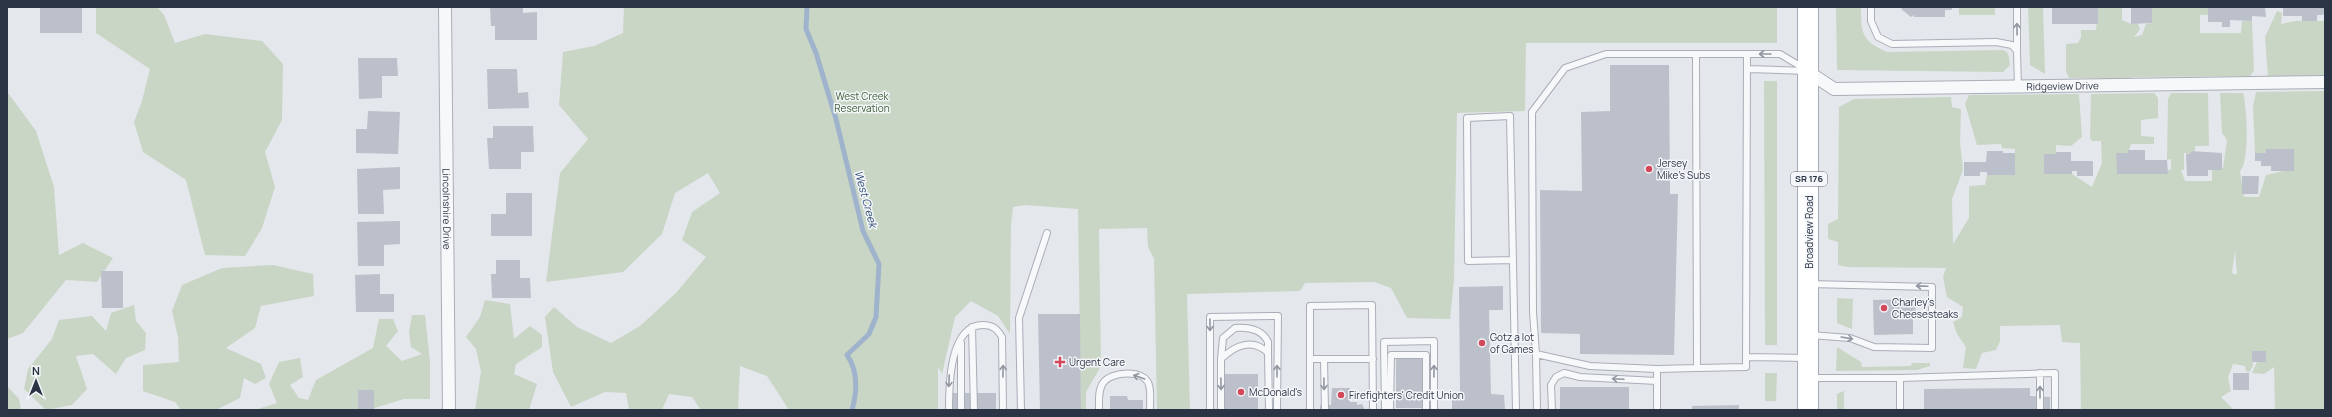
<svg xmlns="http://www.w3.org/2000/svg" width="2332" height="417" font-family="Manrope,sans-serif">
<rect width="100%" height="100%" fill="#e4e7ec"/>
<path fill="#c9d6c5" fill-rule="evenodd" d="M96,7H157L164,15L175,43L205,34L262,41L283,64L282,120L265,152L275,187L262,228L245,256L205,255L186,180L143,152L134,122L142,101L150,69L96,33Z
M624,7H1777V43H1526L1525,111L1457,113L1454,280L1450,319L1407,318L1391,288L1374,282L1305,283L1300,291L1187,294L1190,410H1157L1154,259L1148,247L1147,228L1099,229L1101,366L1086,392V410H1081L1078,209L1025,205L1013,207L1011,225L1010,334L998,316L971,301L955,317L942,374L938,367V410H789L767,376L740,366L738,410H701L692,397L669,394L662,410H629L626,393L605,392L571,407L553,372L545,317L554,307L577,327L611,343L640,326L676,293L706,257L682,240L692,212L720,193L708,173L675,193L662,234L623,272L546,282L560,173L588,139L559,105L563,52L594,46L623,33Z
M1836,7H1861C1861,34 1862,41 1887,52L2003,50L2008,53L2010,65L2003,72L1837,70Z
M1959,7H1995V15H1959Z
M2028,7H2043L2045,74L2030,65Z
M2098,7H2122V20L2131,24H2138L2140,29L2134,37L2142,35L2146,24L2152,23L2149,7H2208V15H2200V33H2241L2242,21H2252L2254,70L2250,76L2133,77C2122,83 2111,87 2100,78H2069L2066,71V44L2078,43L2081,37V30H2096Z
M2277,11L2282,13L2281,24L2295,21H2325V75L2268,77L2265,37Z
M1764,81H1777V345H1765Z
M7,87L8,93L36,131L54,187L59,255L83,243L113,258L97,282L66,280L23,333L7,339Z
M2325,91V410H2275L2274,367L2264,374L2252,373L2257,362H2266V351H2252L2253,366L2249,372L2246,371L2245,366L2233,364L2228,378L2231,391L2221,397L2234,410H2081L2080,343L2062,342L2060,325L2000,326V341L1996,350L1982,353L1976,369L1963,368L1966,347L1957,334L1953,322L1962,317L1963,307L1947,297L1943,277L1946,268L1847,267L1838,265V242L1828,239V224L1838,219L1839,107L1854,99L1951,97L1952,107L1961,109L1960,142L1963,170L1952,199L1953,244L1969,218V186L1985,185L1987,175H2015V149L2002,148L2001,144L1977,145L1965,104L1969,95L2079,94L2082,137L2071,146L2056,145V154H2044V174H2072L2092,187L2102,163L2101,141H2092L2090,138L2091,94L2154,93L2158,98V118L2141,120V136L2154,137V144H2131L2128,153H2116L2117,166L2171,170V159L2167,160L2168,99L2171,93H2208L2209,146H2195V151H2191L2190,154L2184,153V170H2178H2181L2185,181H2212V168H2223L2227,140L2222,133L2220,93H2243C2247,106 2250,162 2240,171L2244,197H2259L2266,175L2288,170L2286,149H2266V153H2255L2253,107L2256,92ZM2235,250L2237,275L2232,273Z
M273,265L313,274L314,296L261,306L255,328L226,348L261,364L266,378L255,384L244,378L240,398L216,410H181L175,402L143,391V365L179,362L178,337L172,311L182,285L222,268Z
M1837,298L1853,299L1852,329L1837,323Z
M485,300L510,304L514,339L530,326L542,335V347L516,364L514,374L537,384L529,410H475L481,372L476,349L466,337L480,317Z
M134,305L136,321L146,333L145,350L126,358L116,374L93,354L76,356L87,389L72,405L46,410L24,389L28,369L52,339L59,320L92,316L106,331L111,313Z
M412,315H425L430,362V399H404L368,410H255L277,403L269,384L279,362L300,358L303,377L290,385L299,398L308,400L316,380L373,348L379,319H393L398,331L386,346L402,361L422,354L411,347L409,332Z
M1837,347L1861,362L1862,367L1911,366L1912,363H1930V366L1917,370L1836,371Z
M1765,373H1777L1776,401H1765Z
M7,386L19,399L21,410H7Z
M1844,391V410H1837V394Z"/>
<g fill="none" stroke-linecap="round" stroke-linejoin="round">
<path stroke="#9fb4cc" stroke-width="5" d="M807,7L806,29L816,53L836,119L863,231L879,264L876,317L869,334L847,355C859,372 857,392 852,410"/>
</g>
<path fill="#bbc0ca" d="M40,7H82V33H40Z
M490,7H523V13L537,12V40H495V26H491Z
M1903,7H1952V10H1945V17H1914V15L1911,17L1901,9Z
M2052,7H2098V24H2052Z
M2131,7H2152V23L2131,24Z
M2208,7H2265L2266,17L2252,16V21L2230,20V27H2222V22H2208Z
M2283,7H2325V11L2323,15H2317V21H2302V16H2283Z
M358,58H397L398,76H382V98L359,99Z
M1610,65H1669L1670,194H1678L1674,355L1580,354V334L1541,333L1540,190L1582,191L1581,112L1610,111Z
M487,69H517L518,93L528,92L529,108L488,109Z
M368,111L400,112L398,154L356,153V129H367Z
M493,126H533L534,152H521V169H489L487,138H493Z
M2266,149H2294V171H2271V166H2261V161H2255V153H2266Z
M2128,150H2145V160H2167L2168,174H2117L2116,153H2128Z
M1987,151H2003V153H2015V175H1987V172H1980V176H1964V162H1986Z
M2191,151L2222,153V170H2208V176H2187L2186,154H2190Z
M2056,152H2071V161H2093V176H2077V171H2072V174H2044V154H2056Z
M400,167V189L383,190L384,214H358L357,169Z
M2242,176H2259L2258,194H2242Z
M506,193H532V236H491V214H506Z
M400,221V244L384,245V266H358L357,222Z
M496,260H520V278H530L531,298H492L491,274H496Z
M101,271H123V308H102Z
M380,274V294H394V312H356L355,275Z
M1503,286V310H1489L1491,394L1504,395L1505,410H1452V393H1460L1459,287Z
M1915,299L1916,316H1913V334L1874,335L1873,300Z
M1038,314H1080L1081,410H1040Z
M2252,351H2266V362H2252Z
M1396,359H1423V408H1396Z
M2233,373H2249V390H2233Z
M1224,374H1258V410H1224Z
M1560,387H1629V410H1560Z
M1332,388H1350V402H1357V405L1362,404L1365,410H1320V405H1331Z
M2030,388V396L2050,397V410H1924V389Z
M358,390H374V409H358Z
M953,393H996V410H953Z
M1110,396H1127L1128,400H1143V410H1110Z
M1739,405V410H1692V406Z"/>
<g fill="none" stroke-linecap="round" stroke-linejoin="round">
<g stroke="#a9aeb7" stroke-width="8">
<path id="lane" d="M1871,7V21L1878,37L1892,44L1996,42L2012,45L2017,51L2018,88
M2017,7V51
M1696,54H1780L1805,69
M1747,69L1806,71
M1513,260L1468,261L1467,118L1510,116L1516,410
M1810,284L1932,287V348L1874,347L1850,338L1810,335
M972,327L974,410
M961,343V410
M1536,354L1533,312L1532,112L1565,68L1606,54H1696L1697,368L1657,369
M1746,357L1805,358
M1221,359L1223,338L1235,328C1248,327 1262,329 1268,342V353
M1310,359H1373
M1324,359L1325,410
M1697,368L1746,367L1747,54
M2040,373V410
M1811,378H1900V410
M1900,378L2055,373V410
M949,410C949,387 949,325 983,325C993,325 997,329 1002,337L1003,410
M1021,410L1019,318L1047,233
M1099,410C1099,401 1098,390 1103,383C1111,371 1145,369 1149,385C1151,392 1150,402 1150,410
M1210,410V317L1278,316L1277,410
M1221,410V359C1235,345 1253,338 1268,353L1269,410
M1310,410V306L1372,305L1373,410
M1385,410L1384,342L1434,341V410
M1390,410L1391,355H1426V410
M1537,410L1536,354L1590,366L1657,369V410
M1552,410L1551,385L1556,377L1564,373L1580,377L1657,381"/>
</g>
<g stroke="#a9aeb7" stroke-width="14">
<g id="street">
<path id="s1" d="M445,7L449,410"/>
<path id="s2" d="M1807,71L1834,89L2325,82"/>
</g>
</g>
<g stroke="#a3abb8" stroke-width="22">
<path id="primary" d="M1808,7V410"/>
</g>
<use href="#lane" stroke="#f7f8fa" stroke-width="6"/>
<use href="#street" stroke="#f7f8fa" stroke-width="12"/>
<use href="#primary" stroke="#fff" stroke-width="20"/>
</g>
<defs><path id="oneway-shaft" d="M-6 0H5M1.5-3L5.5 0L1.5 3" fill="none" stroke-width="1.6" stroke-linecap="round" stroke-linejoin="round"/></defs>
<g stroke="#9196a0">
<use href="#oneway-shaft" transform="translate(2017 29) rotate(-91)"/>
<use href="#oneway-shaft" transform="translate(1765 54) rotate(-180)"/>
<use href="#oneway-shaft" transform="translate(1922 286) rotate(-178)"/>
<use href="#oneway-shaft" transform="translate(1210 325) rotate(90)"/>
<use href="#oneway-shaft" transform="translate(1847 338) rotate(10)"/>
<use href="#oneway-shaft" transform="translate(1003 371) rotate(-89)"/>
<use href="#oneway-shaft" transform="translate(1277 371) rotate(-90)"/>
<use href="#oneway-shaft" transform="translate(1434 371) rotate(-90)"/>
<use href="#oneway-shaft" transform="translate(1139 377) rotate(-161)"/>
<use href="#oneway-shaft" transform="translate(1618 379) rotate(-177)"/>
<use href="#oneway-shaft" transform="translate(949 381) rotate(92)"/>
<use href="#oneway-shaft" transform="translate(1221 384) rotate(89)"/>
<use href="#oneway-shaft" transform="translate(1324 384) rotate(89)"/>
<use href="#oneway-shaft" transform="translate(2040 392) rotate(-90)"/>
</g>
<g fill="#d1495b" stroke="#f4f6f9" stroke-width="1.5">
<circle cx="1649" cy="169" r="4"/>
<circle cx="1884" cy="308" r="4"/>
<circle cx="1482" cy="343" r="4"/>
<path d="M1058 356h4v4h4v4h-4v4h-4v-4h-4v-4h4z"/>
<circle cx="1241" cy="392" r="4"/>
<circle cx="1341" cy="395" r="4"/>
</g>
<g text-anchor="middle" stroke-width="3" stroke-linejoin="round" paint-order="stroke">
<rect fill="#f4f6f9" stroke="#676e7b" stroke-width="1" x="1791" y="172" width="36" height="14" rx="3"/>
<g font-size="9" font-weight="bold" fill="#2b3445">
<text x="1809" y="182">SR 176</text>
</g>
<g font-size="10" fill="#2b3445" stroke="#f4f6f9">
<text dy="4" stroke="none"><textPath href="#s2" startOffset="261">Ridgeview Drive</textPath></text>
<text dy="4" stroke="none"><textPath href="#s1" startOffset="202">Lincolnshire Drive</textPath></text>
<text transform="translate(1809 232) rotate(-90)" y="4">Broadview Road</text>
</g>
<g font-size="10" fill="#3f6138" stroke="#f4f6f9">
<text x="862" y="100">West Creek<tspan x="862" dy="12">Reservation</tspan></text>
</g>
<g font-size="10" fill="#2b3445" stroke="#f4f6f9" text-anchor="start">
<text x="1657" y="167">Jersey<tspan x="1657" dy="12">Mike's Subs</tspan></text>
<text x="1892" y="306">Charley's<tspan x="1892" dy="12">Cheesesteaks</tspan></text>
<text x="1490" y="341">Gotz a lot<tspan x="1490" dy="12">of Games</tspan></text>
<text x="1069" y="366">Urgent Care</text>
<text x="1249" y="396">McDonald's</text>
<text x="1349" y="399">Firefighters' Credit Union</text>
</g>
<g font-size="11" font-style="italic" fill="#34527a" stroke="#f4f6f9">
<text transform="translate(866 199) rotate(75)" y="4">West Creek</text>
</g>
</g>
<rect width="2332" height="417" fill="none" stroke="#2b3445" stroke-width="16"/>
<g transform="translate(36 381)" stroke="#f4f6f9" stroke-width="3" paint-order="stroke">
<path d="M0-3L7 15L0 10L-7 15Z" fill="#2b3445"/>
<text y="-6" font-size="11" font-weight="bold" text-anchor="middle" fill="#2b3445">N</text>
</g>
</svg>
